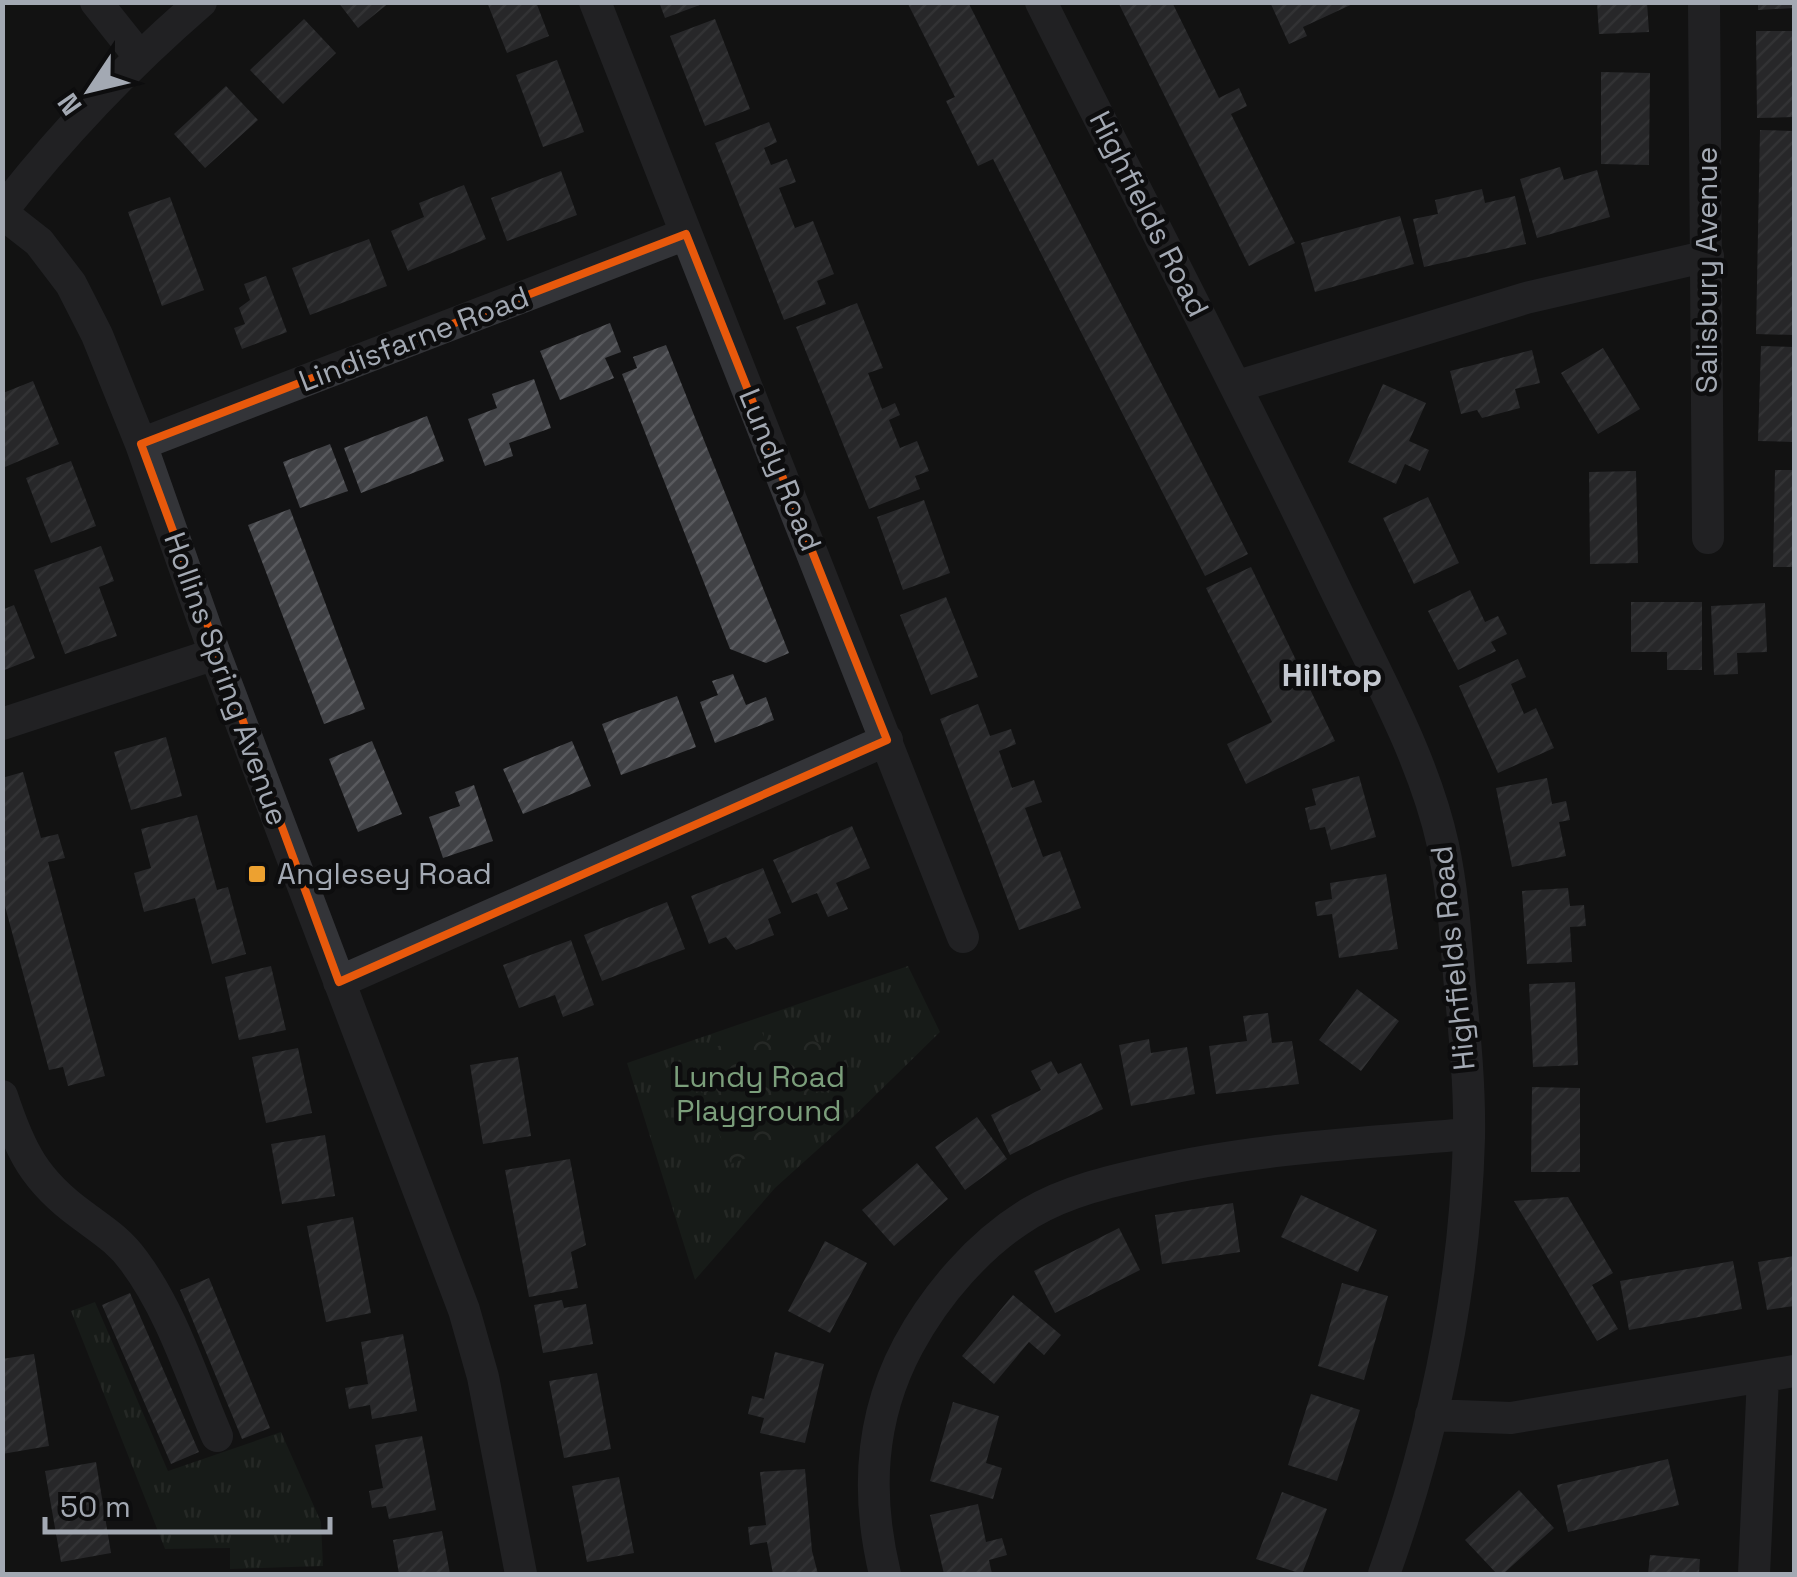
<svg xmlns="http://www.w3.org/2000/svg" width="1797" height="1577" font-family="'Space Grotesk',sans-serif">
<defs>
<pattern id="grass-tufts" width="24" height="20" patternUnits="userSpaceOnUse" patternTransform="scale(2.5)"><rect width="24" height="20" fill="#1e261f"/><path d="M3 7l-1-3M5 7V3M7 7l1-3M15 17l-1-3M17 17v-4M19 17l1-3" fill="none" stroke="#3c433d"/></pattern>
<pattern id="park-crowns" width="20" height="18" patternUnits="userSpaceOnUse" patternTransform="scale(2.5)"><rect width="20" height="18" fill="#1e261f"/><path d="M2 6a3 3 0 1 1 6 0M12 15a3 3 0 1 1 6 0" fill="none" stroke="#3c433d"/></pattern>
<pattern id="building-hatch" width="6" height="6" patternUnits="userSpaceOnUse" patternTransform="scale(2.5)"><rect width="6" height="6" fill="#414246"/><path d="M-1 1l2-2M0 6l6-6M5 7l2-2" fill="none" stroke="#595a5e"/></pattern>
</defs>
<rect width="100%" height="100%" fill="#121213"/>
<path fill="url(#grass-tufts)" d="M908,966L940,1032L845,1125L775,1188L695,1280L627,1063Z
M95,1302L168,1471L281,1432L321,1522L323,1566L230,1569V1548L165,1549L71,1311Z"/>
<path fill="url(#park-crowns)" d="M801,1026L822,1047L802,1136L731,1164L693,1068L708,1050L761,1030L766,1041Z"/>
<path fill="url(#building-hatch)" d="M338,2H390L358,28Z
M487,2H536L549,36L507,53Z
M659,2H705V3L665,18Z
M907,2H968L1248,554L1205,576L993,159L978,166L946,101L955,97Z
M1118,2H1172L1219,98L1239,88L1247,106L1231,114L1295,243L1249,266Z
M1270,2H1357L1303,27L1307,36L1289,44Z
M1597,2H1647L1649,32L1599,34Z
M1758,2H1794V8L1758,10Z
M304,19L336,53L283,104L250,70Z
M715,19L750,109L705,126L670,36Z
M1756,31H1794V117L1757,118Z
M557,60L584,132L543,147L516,75Z
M1601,72L1650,73L1649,165L1601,164Z
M226,86L258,120L205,168L174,134Z
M769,122L777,142L764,148L771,165L787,159L796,182L779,188L795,228L813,221L834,274L817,281L826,304L784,320L715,143Z
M1760,130L1794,131V335L1756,334Z
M1560,167L1564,180L1597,170L1610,217L1537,238L1520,179Z
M561,171L577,215L507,241L491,198Z
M464,185L486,239L408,271L391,231L424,217L419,203Z
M1482,189L1485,203L1515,196L1526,244L1424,267L1413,219L1438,214L1435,200Z
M170,197L204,290L162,306L128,212Z
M1400,216L1414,264L1315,292L1301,243Z
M369,239L387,286L310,315L292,268Z
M266,276L287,332L242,349L234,328L245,324L239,308L250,300L244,284Z
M857,303L883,368L868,373L882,409L895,403L900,415L889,420L900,448L917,441L929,471L915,476L920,489L869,509L796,327Z
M610,323L621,352L605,358L614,378L560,400L540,351Z
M666,345L789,653L766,663L730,649L622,374L637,368L633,357Z
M1761,346L1794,347V442L1758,441Z
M1603,348L1640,409L1598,434L1561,373Z
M1532,350L1540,383L1515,389L1520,408L1482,418L1477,410L1461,414L1450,371Z
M534,379L551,428L509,443L513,456L485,466L468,419L497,408L492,394Z
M33,381L59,444L5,467L3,393Z
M1383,384L1426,403L1409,441L1429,450L1420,471L1405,464L1396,484L1348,462Z
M427,416L444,461L361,493L344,448Z
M330,444L348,491L300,508L283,462Z
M71,461L96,526L51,543L26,478Z
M1775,470H1794V567H1773Z
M1636,471L1638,563L1590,564L1589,472Z
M1428,497L1459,563L1414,584L1383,518Z
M924,500L950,573L903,590L877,517Z
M290,509L365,709L324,724L248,525Z
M101,546L114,581L99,587L117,636L65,654L34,570Z
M1251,567L1335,741L1246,784L1227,744L1272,722L1206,588Z
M1470,590L1485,622L1498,616L1507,634L1491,642L1496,651L1458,670L1428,611Z
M946,597L978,677L931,695L900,615Z
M1631,602H1702V670H1667V652H1631Z
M1765,603L1767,652L1737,653L1738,674L1714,675L1711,606Z
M14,605L35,658L2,671V610Z
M1518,659L1526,677L1511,684L1524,714L1536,708L1554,748L1498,773L1459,686Z
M733,674L746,705L766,697L774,720L715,743L700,702L718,695L712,681Z
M677,696L696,747L621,775L602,724Z
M978,704L990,736L1011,729L1016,744L999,751L1012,788L1034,780L1042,802L1025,808L1043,857L1060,851L1081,908L1019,930L940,719Z
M166,737L182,796L131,810L114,752Z
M372,741L402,814L358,832L329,759Z
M572,741L591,786L523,814L503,769Z
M23,772L41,838L58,834L65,858L48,862L105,1076L68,1086L63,1067L49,1070L2,895V778Z
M1359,776L1376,837L1331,850L1325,827L1310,830L1305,808L1316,805L1312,789Z
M1547,778L1552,804L1566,801L1570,820L1559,822L1566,856L1512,867L1496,788Z
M474,785L493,841L443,858L429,817L460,806L455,792Z
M197,815L217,890L228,887L246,954L212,964L195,898L144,912L134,873L151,868L141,829Z
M852,826L870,868L836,883L848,909L828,917L817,893L792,903L773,860Z
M763,868L781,913L768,919L774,935L736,950L726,937L709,944L691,896Z
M1386,874L1398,949L1339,958L1332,914L1317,916L1315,902L1332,899L1330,883Z
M1568,888L1570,906L1584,905L1586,926L1570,927L1572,962L1527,964L1522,891Z
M667,902L685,949L602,981L584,935Z
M571,940L594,1005L563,1017L555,995L519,1008L503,965Z
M271,966L286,1030L239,1040L225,977Z
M1575,982L1578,1065L1533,1067L1529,984Z
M1357,989L1399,1021L1361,1071L1319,1040Z
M1268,1013L1272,1043L1292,1041L1299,1084L1216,1094L1209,1046L1247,1041L1243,1016Z
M1149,1039L1151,1053L1187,1047L1195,1094L1131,1106L1119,1045Z
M298,1048L312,1113L266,1123L252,1057Z
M518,1057L531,1136L483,1144L470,1065Z
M1051,1061L1058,1074L1081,1063L1103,1109L1010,1155L991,1115L1041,1090L1031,1071Z
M1532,1087L1580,1088V1172H1531Z
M977,1117L1007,1159L965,1190L935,1147Z
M325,1135L335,1196L282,1204L271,1144Z
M570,1159L586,1245L571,1252L578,1288L529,1297L505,1170Z
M917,1163L948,1199L894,1246L862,1210Z
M1301,1195L1377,1230L1358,1272L1281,1237Z
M1568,1197L1613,1273L1592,1285L1618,1329L1597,1341L1514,1201Z
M1233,1203L1240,1252L1162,1264L1155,1215Z
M353,1217L371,1313L326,1322L307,1226Z
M1119,1228L1140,1270L1055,1313L1034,1271Z
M825,1241L867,1263L830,1333L788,1311Z
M1794,1256V1306L1767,1310L1758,1262Z
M1733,1261L1742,1309L1629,1330L1620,1281Z
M209,1278L270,1428L242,1439L180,1290Z
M1342,1283L1388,1296L1364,1380L1318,1366Z
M130,1293L199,1452L171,1464L102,1305Z
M1013,1295L1061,1335L1044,1355L1029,1342L994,1384L962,1356Z
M562,1300L564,1308L586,1304L593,1344L543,1353L534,1305Z
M403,1334L417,1411L372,1419L370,1405L349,1409L345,1388L368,1384L361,1342Z
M775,1352L824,1364L805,1443L760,1433L764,1418L748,1414L752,1396L764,1399Z
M34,1354L49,1446L2,1454V1359Z
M597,1373L611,1449L564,1458L549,1381Z
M1311,1394L1360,1410L1337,1481L1288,1465Z
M953,1402L999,1416L986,1463L1002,1468L993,1499L930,1481Z
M422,1436L436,1510L389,1519L386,1506L372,1508L369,1491L383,1488L375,1445Z
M1668,1459L1679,1505L1568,1532L1557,1485Z
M96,1462L111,1553L61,1562L45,1471Z
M805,1469L812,1551L818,1574H773L767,1542L750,1545L748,1527L766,1525L760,1472Z
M619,1477L634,1553L587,1562L572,1486Z
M1519,1490L1554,1528L1503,1574H1497L1465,1540Z
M1282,1492L1327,1509L1302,1574L1256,1559Z
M978,1504L986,1542L1002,1538L1007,1555L989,1560L992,1574H944L930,1515Z
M442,1531L450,1574H399L393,1540Z
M1650,1555L1700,1559L1699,1574H1648Z"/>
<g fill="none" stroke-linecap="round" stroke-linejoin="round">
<path stroke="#333438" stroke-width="32" d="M96,2L139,56
M595,2L963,937
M1041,2C1136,193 1236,382 1328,574C1368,659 1423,753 1443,845C1453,892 1456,940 1460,987C1465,1037 1470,1088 1469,1138C1465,1287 1434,1435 1384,1574
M1704,2L1708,538
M2,211C62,134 127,66 201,2
M2,213L39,242L71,284L97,335L141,444L215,654L464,1310L483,1377L521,1574
M1238,386L1526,298L1708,256
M141,444L686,234
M2,724L215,654
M339,982L887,740
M2,1096C20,1151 35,1181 82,1215C102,1230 119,1240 134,1261C172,1312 192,1378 217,1436
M1431,1415L1511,1418L1794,1371
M885,1574C866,1495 869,1419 908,1346C936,1294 979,1244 1030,1213C1067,1191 1111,1181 1152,1172C1256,1148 1363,1143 1469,1134
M1754,1574L1763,1377"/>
</g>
<path d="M0 0H1797V1577H0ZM686,234L887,740L339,982L141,444Z" fill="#121213" fill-opacity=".55" fill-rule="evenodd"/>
<path fill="none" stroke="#e8590c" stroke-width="8" stroke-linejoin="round" d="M686,234L887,740L339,982L141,444Z"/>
<rect fill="#eda130" stroke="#0d0d0e" stroke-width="4" x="247" y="864" width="20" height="20" rx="5"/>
<g text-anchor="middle" stroke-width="9" stroke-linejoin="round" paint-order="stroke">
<g font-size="30" fill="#a3a9b3" stroke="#0d0d0e">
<text transform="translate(1149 214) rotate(63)" y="10">Highfields Road</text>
<text transform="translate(1707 270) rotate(-90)" y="10">Salisbury Avenue</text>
<text transform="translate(414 339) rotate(-21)" y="10">Lindisfarne Road</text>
<text transform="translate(780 470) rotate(68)" y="10">Lundy Road</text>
<text transform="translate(226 679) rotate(70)" y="10">Hollins Spring Avenue</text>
<text transform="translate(1453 958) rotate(-96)" y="10">Highfields Road</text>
</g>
<g font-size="30" fill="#a3a9b3" stroke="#0d0d0e" text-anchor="start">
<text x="277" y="884">Anglesey Road</text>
</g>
<g font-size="30" fill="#7b9e7b" stroke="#0d0d0e">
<text x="759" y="1087">Lundy Road<tspan x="759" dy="34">Playground</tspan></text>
</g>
<g font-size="32" font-weight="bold" fill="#c4c8d0" stroke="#0d0d0e">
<text x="1332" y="686">Hilltop</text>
</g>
</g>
<rect width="1797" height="1577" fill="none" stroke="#a3a9b3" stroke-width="10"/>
<g transform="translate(90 90) rotate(235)" stroke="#0d0d0e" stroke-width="8" paint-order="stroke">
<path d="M0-8L18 38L0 25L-18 38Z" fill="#a3a9b3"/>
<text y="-15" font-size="28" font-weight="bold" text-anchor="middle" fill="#a3a9b3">N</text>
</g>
<path d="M45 1517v15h285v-15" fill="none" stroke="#a3a9b3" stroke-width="5"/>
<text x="60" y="1517" font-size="30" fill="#a3a9b3" stroke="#0d0d0e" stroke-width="8" paint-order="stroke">50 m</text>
</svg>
